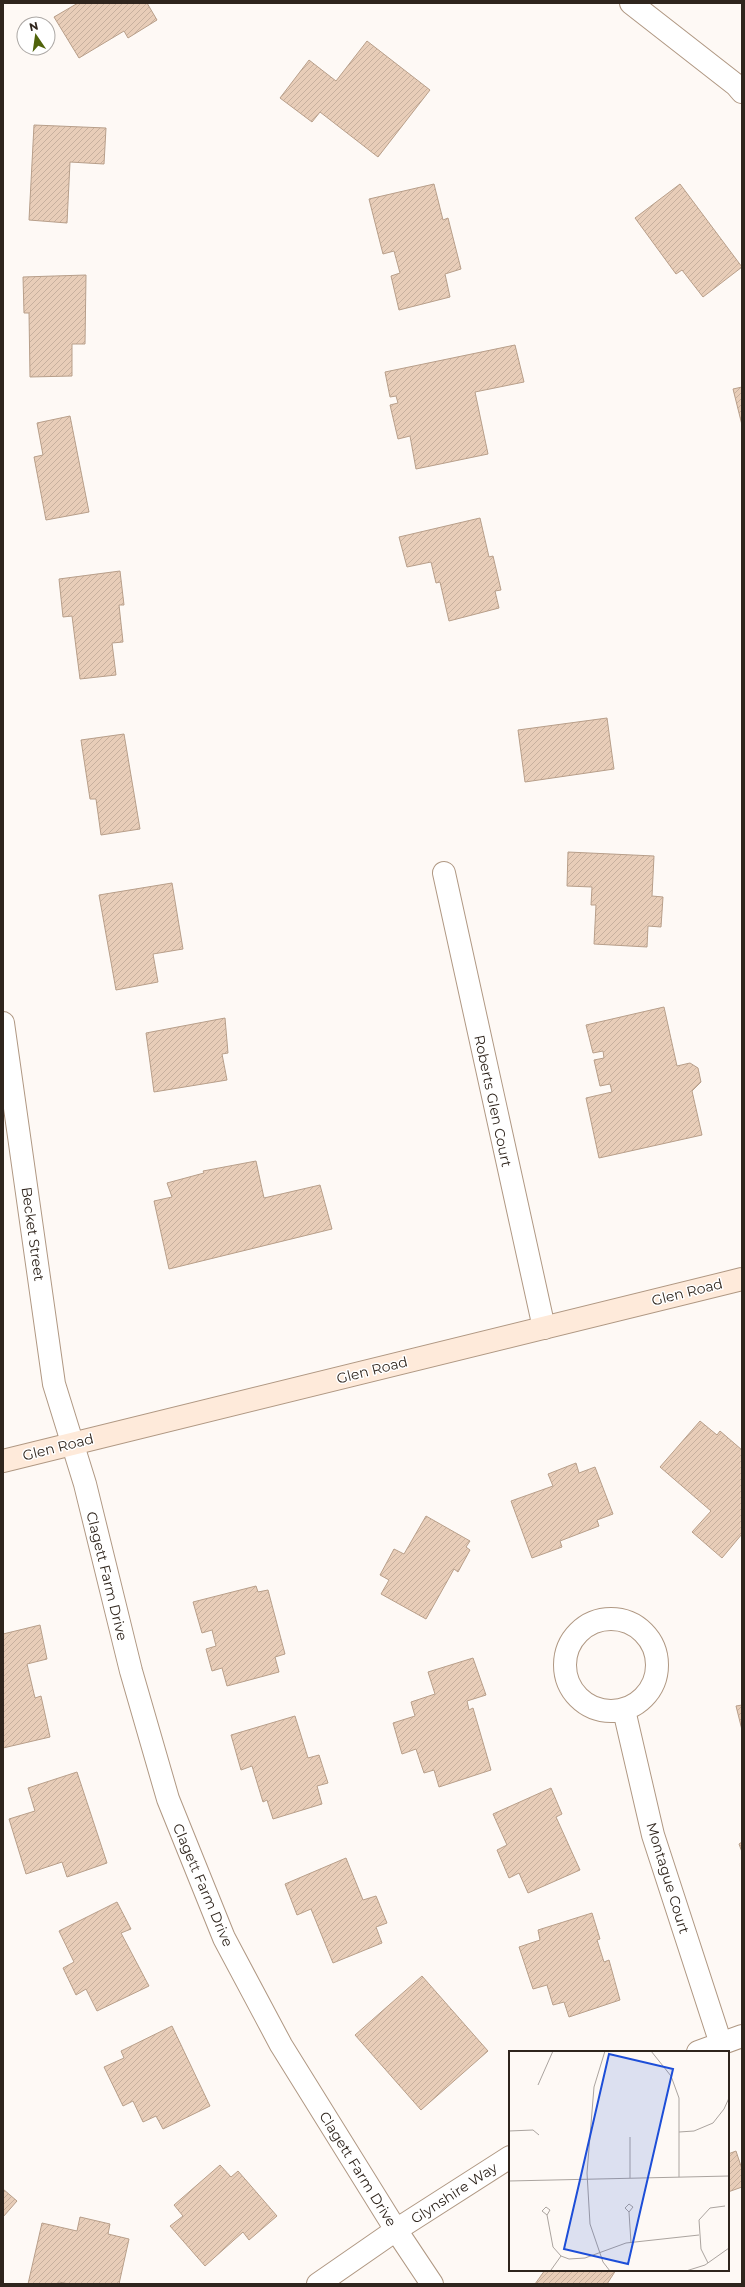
<svg xmlns="http://www.w3.org/2000/svg" width="745" height="2287" font-family="Montserrat,sans-serif">
<defs>
<pattern id="building-hatch" width="6" height="6" patternUnits="userSpaceOnUse"><rect width="6" height="6" fill="#e8cdb8"/><path d="M-1 1l2-2M0 6l6-6M5 7l2-2" fill="none" stroke="#c7b09e"/></pattern>
</defs>
<rect width="100%" height="100%" fill="#fef9f5"/>
<path fill="url(#building-hatch)" stroke="#b89f8a" d="M78,3H147L157,20L128,38L124,31L79,58L54,17Z
M367,41L430,90L378,157L320,112L312,122L280,98L309,60L336,81Z
M34,125L106,128L104,164L70,162L67,223L29,220Z
M434,184L443,220L448,218L461,269L445,274L450,297L399,310L391,276L400,273L394,251L383,254L369,199Z
M680,184L742,267L703,297L682,270L676,274L635,218Z
M86,275L85,344H72V376L30,377L29,313H24L23,277Z
M515,345L524,382L475,392L488,454L416,469L410,436L398,439L390,405L398,403L396,396L390,397L385,372Z
M742,387V425L733,389Z
M70,416L89,512L46,520L34,457L43,455L37,423Z
M480,518L489,557L493,556L501,590L495,591L499,608L449,621L440,582L436,583L431,562L407,567L399,537Z
M120,571L124,605H119L123,642L112,643L116,675L80,679L72,616L63,617L59,579Z
M607,718L614,769L525,782L518,730Z
M124,734L140,829L101,835L96,799H90L81,740Z
M568,852L654,856L652,896L663,897L661,927L648,926L647,947L594,944L596,905H591L592,887L567,886Z
M172,883L183,949L153,954L158,982L116,990L99,895Z
M664,1007L677,1066L690,1063L698,1068L701,1082L692,1091L702,1135L599,1158L586,1098L612,1092L610,1084L600,1086L594,1060L604,1058L603,1051L593,1053L586,1025Z
M225,1018L228,1053L222,1054L227,1080L154,1092L146,1033Z
M256,1161L264,1198L320,1185L332,1229L169,1269L154,1201L172,1197L167,1183L204,1173L203,1171Z
M700,1421L717,1435L720,1431L742,1450V1534L722,1558L692,1532L711,1511L660,1467Z
M576,1463L579,1473L595,1467L613,1514L597,1520L599,1526L560,1541L562,1547L532,1558L511,1501L553,1486L548,1474Z
M426,1516L470,1541L466,1547L470,1550L458,1572L454,1569L426,1619L381,1594L389,1580L380,1575L394,1549L404,1554Z
M256,1586L258,1592L268,1590L285,1654L275,1657L279,1672L227,1686L222,1668L212,1671L206,1649L216,1646L212,1630L202,1633L193,1602Z
M40,1625L47,1659L27,1664L35,1698L41,1696L50,1737L3,1748V1634Z
M473,1658L486,1695L467,1701L469,1710L473,1708L491,1770L439,1787L434,1770L424,1773L416,1749L402,1754L393,1723L415,1716L411,1702L435,1694L428,1672Z
M742,1705V1730L736,1706Z
M295,1716L308,1758L319,1755L328,1783L317,1786L322,1804L273,1819L267,1800L263,1802L252,1766L241,1770L231,1735Z
M77,1772L107,1863L67,1877L62,1862L26,1874L9,1819L35,1811L28,1788Z
M551,1788L562,1814L556,1817L580,1870L528,1893L519,1873L509,1878L497,1850L507,1845L493,1814Z
M742,1842V1852L739,1844Z
M346,1858L363,1900L376,1896L387,1923L376,1927L382,1943L333,1963L311,1909L297,1915L285,1884Z
M117,1902L131,1929L121,1933L149,1986L97,2011L86,1989L76,1995L63,1968L74,1962L59,1931Z
M592,1913L600,1939L597,1940L604,1962L609,1960L620,2000L569,2017L564,2002L553,2005L547,1985L533,1989L519,1947L540,1940L538,1930Z
M422,1976L488,2051L421,2110L355,2035Z
M172,2026L210,2106L163,2129L156,2116L143,2122L133,2101L123,2106L104,2067L124,2058L121,2051Z
M736,2151L742,2169V2187L728,2192V2154Z
M220,2165L231,2177L238,2171L277,2216L249,2240L243,2232L205,2266L170,2226L183,2216L174,2205Z
M3,2189L17,2201L3,2217Z
M80,2217L110,2224L108,2234L129,2239L119,2284H69L59,2282L58,2284H28L42,2223L77,2231Z
M545,2270H616L607,2284H535Z"/>
<g fill="none" stroke-linecap="round" stroke-linejoin="round">
<g stroke="#b09883" stroke-width="24">
<path id="street" d="M631,3L736,85L742,92
M444,873L544,1328
M3,1023L54,1384L85,1484L131,1671L168,1799L224,1938L281,2045L396,2230L432,2284
M565 1665a46 46 0 1 1 92 0a46 46 0 1 1-92 0Z
M624,1710L653,1835L721,2044
M698,2052L742,2036
M318,2284L396,2230L510,2157"/>
</g>
<g stroke="#b09883" stroke-width="24">
<path id="secondary" d="M3,1461L742,1279"/>
</g>
<use href="#street" stroke="#fff" stroke-width="22"/>
<use href="#secondary" stroke="#feeada" stroke-width="22"/>
</g>
<g text-anchor="middle" stroke-width="3" stroke-linejoin="round" paint-order="stroke">
<g font-size="14" fill="#2f251d" stroke="#fff">
<text transform="translate(493 1101) rotate(78)" y="5">Roberts Glen Court</text>
<text transform="translate(33 1234) rotate(82)" y="5">Becket Street</text>
<text transform="translate(687 1292) rotate(-14)" y="5">Glen Road</text>
<text transform="translate(372 1370) rotate(-14)" y="5">Glen Road</text>
<text transform="translate(58 1447) rotate(-14)" y="5">Glen Road</text>
<text transform="translate(107 1576) rotate(76)" y="5">Clagett Farm Drive</text>
<text transform="translate(668 1878) rotate(73)" y="5">Montague Court</text>
<text transform="translate(203 1885) rotate(67)" y="5">Clagett Farm Drive</text>
<text transform="translate(358 2169) rotate(58)" y="5">Clagett Farm Drive</text>
<text transform="translate(454 2193) rotate(-33)" y="5">Glynshire Way</text>
</g>
</g>
<g transform="translate(509 2051)">
<rect width="220" height="220" fill="#fef9f5"/>
<path fill="none" stroke="#aba49f" stroke-width="1" d="M96,0L85,36L78,122L81,173L94,211L101,220M142,0L162,25L170,47V126M29,34L44,0M0,80L24,79L30,84M170,81L185,80L204,72L215,58L220,47M121,127V86M0,130L220,125M120,161L116,157L120,153L124,156L120,161L122,192M38,164L33,160L37,156L41,159L38,164L44,196L52,205L60,208L76,207L117,192L190,184M199,212L192,198L190,169L201,157L216,155M42,219L52,205M177,220L196,214L220,197"/>
<path fill="#1d4ed8" fill-opacity="0.15" stroke="#1d4ed8" stroke-width="2" d="M100,3L164,18L119,213L55,198Z"/>
<rect width="220" height="220" fill="none" stroke="#2f251d" stroke-width="2"/>
</g>
<rect width="745" height="2287" fill="none" stroke="#2f251d" stroke-width="8"/>
<g transform="translate(36 36) rotate(347)"><circle r="19" fill="#ffffff" stroke="#aca8a5"/>
<path d="M0-3L7 15L0 10L-7 15Z" fill="#50630b"/>
<text y="-6" font-size="11" font-weight="bold" text-anchor="middle" fill="#2f251d">N</text>
</g>
</svg>
